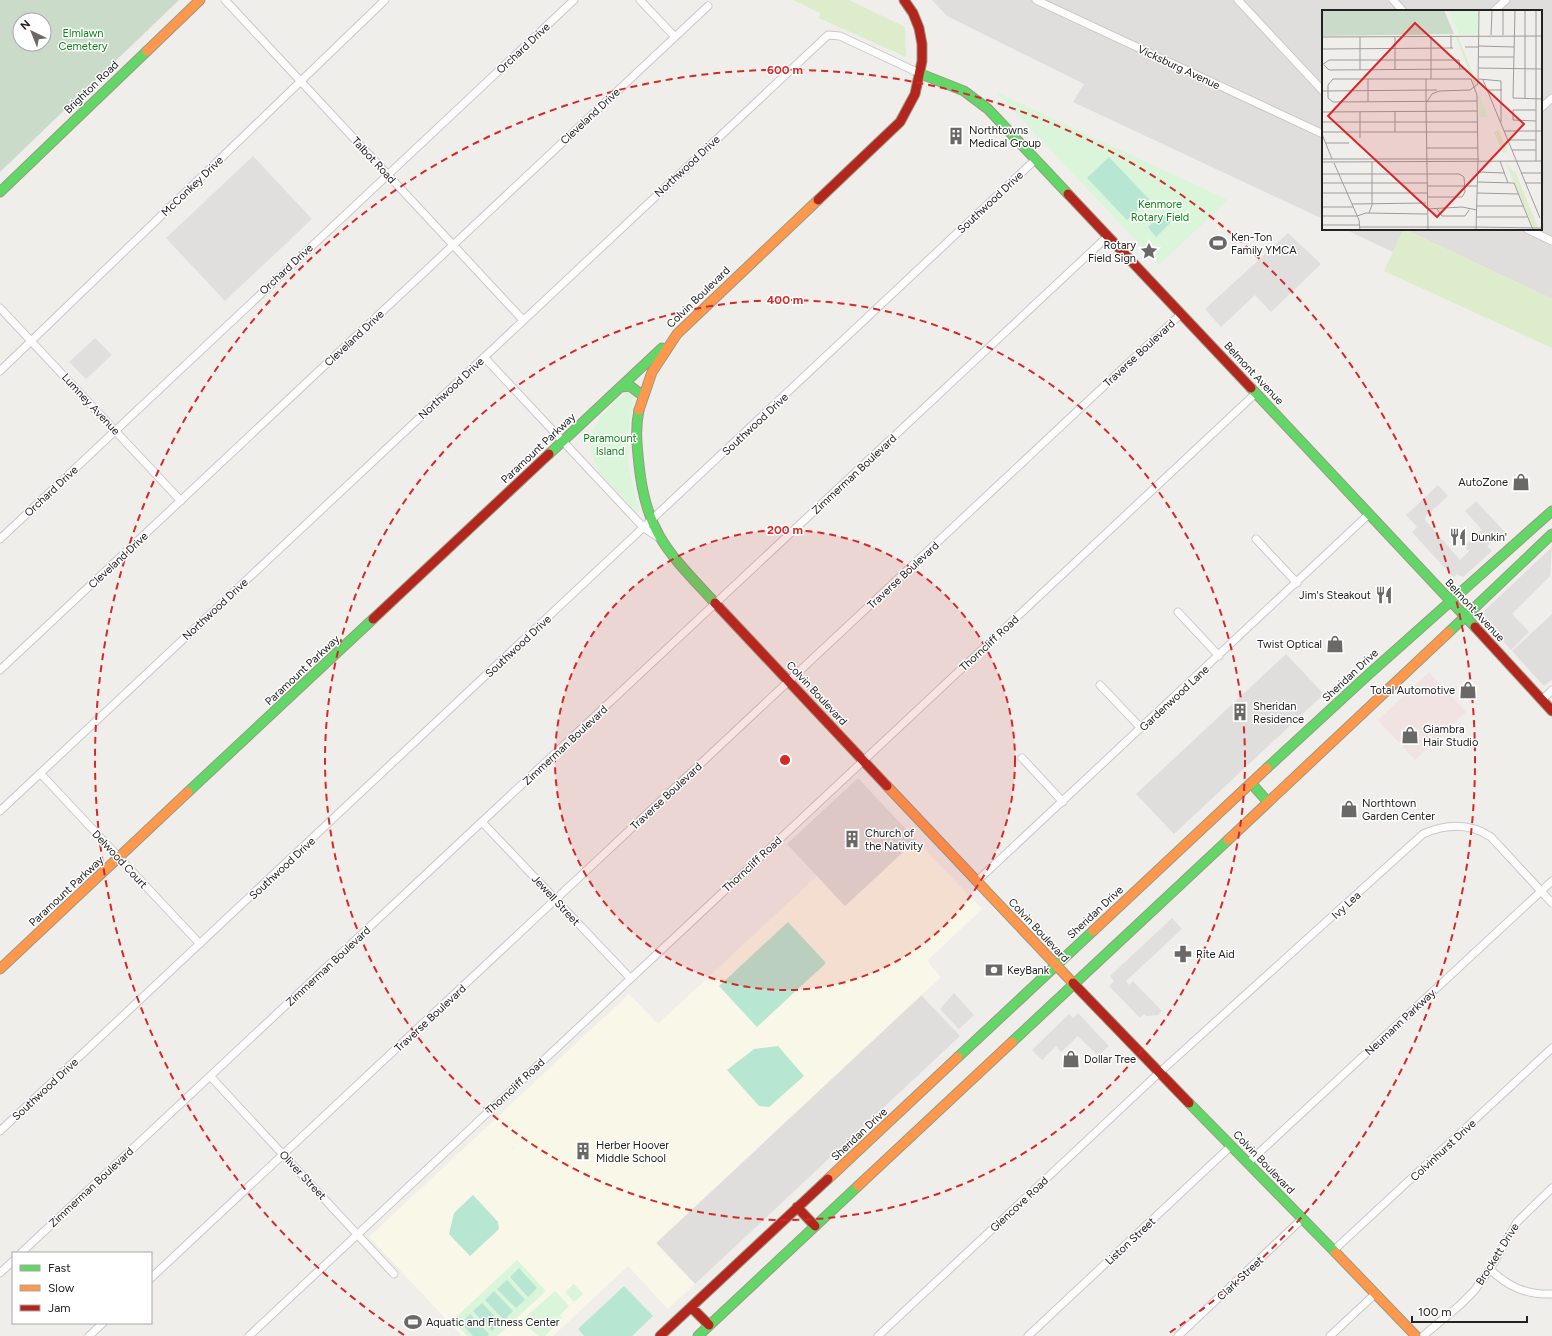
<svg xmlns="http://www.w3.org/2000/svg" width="1552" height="1336" font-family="Figtree,sans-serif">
<rect width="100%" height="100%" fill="#f0eeeb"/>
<path fill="#dfdedc" d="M932,0H1552V299L1404,229H1541V11H1323V219L1073,102L1084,84L947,16Z
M1344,229H1404L1393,252Z
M1552,614V680L1544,686L1512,651Z
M1286,654L1324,694L1174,834L1136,794Z
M921,995L960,1036L695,1284L656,1243Z"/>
<path fill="#f1e3e1" d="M1429,672L1466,712L1415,760L1378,720Z"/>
<path fill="#f8f7e8" d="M916,840L982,909L927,961L941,977L656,1243L695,1284L668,1309L628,1266L553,1336H462L369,1237L629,994L658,1024L817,876L845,906Z"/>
<path fill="#dededc" d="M858,778L916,840L845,906L787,844Z"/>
<path fill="#ddeccb" d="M793,0H849L905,27L906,57L819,18L820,13Z
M1404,229L1552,299V348L1384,271Z"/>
<path fill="#cadbca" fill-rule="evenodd" d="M0,0H179L0,172ZM20,20H44V44H20Z"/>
<path fill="#daf5da" d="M996,92L1228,200L1159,265Z
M630,392L634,397L628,434V465L639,512L637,513L598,471L591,451L592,432L602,415L625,393Z
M517,1260L546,1291L497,1336H467L453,1320Z
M574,1284L583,1294L574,1302L565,1292Z
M555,1291L569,1306L560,1315L562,1318L545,1336H538L521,1321Z"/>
<path fill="#b7e6d2" d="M1109,157L1149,199L1127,220L1087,178Z
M1163,213L1171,222L1156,237L1148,227Z
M788,922L826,963L757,1027L719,986Z
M778,1046L804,1076L769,1107L759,1106L727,1070L754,1049Z
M473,1195L498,1222L499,1229L470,1256L449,1234L454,1213Z
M519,1268L537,1288L528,1297L510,1277Z
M507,1280L525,1300L516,1308L497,1289Z
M624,1286L653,1316L632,1336H584L578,1329Z
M494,1291L513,1311L504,1320L485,1300Z
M482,1303L501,1323L492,1331L473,1311Z
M470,1314L489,1334L487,1336H473L461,1323Z"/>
<path fill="#e0dfde" d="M253,156L312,219L225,301L166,238Z
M1288,233L1321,264L1271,312L1255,295L1221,327L1205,309Z
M95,338L112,355L86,379L69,362Z
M1438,485L1448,496L1426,516L1425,520L1460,560L1469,551L1464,546L1482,530L1465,511L1476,501L1504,531L1487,546L1492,551L1463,577L1457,574L1453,577L1412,532L1417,527L1406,515Z
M1552,547L1550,576L1512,614L1529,632L1511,650L1485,621L1484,611Z
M1172,918L1182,929L1126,981L1129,985L1133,981L1162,1011L1158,1015L1146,1016L1144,1014L1140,1018L1109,986L1114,981L1110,976Z
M954,993L974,1015L959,1029L940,1009Z
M1078,1013L1109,1046L1098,1056L1078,1036L1061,1052L1056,1046L1042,1060L1032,1050L1069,1014L1073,1018Z"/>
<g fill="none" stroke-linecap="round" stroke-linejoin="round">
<g stroke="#c9c8c7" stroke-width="9">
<path id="street" d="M225,0L523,320
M640,0L675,37
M1036,0L1323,134
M1238,0L1323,91
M1393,0L1403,11
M1494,11L1506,0
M1541,108L1552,98
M1527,229L1552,241
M0,308L181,501
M484,357L644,528L658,537
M0,371L385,0
M0,539L574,0
M1256,539L1297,583
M1178,612L1219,656
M0,670L708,6
M1100,685L1141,728
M1542,700L1552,690
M1022,758L1063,802
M40,773L200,944
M0,811L828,35L840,36L921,74
M482,822L630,978
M977,881L1369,514
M210,1076L394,1274
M0,1131L1036,159
M1248,1163L1552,881
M1333,1251L1552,1048
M21,1253L1108,236
M1490,1269C1508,1287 1527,1295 1552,1294
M0,1273L13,1261
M151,1278L1181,314
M89,1336L103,1323
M249,1336L1256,393
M878,1336L1160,1072L1423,834C1446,824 1470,823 1491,837L1552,903
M1028,1336L1231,1146
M1178,1336L1302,1219
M1330,1336L1375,1294
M1423,1336L1460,1305L1474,1291L1490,1269L1517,1222L1552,1188"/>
</g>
<g stroke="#999a82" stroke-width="11">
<path id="fast" d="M921,74L964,91L988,109L1068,194
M0,192L147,51
M621,387L630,386L642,395
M1251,388L1475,627
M639,410C635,429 637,446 639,465C646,534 670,554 715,603
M549,454L662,348
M1449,632L1552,534
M1267,768L1369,674L1552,511
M1251,783L1268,802
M188,792L373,619
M1012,1042L1228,840
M958,1057L1093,931
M1189,1103L1336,1253
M698,1336L858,1186"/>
</g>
<g stroke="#999a82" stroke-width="11">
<path id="slow" d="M147,51L200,0
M639,410L652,372L677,334L818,200
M887,786L1073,983
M1228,840L1449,632
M1093,931L1267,768
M0,969L188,792
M828,1179L958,1057
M858,1186L1012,1042
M1336,1253L1416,1336"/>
</g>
<g stroke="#999a82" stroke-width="11">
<path id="jam" d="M1068,194L1251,388
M818,200L900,122L915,94L922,61V44L919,28L913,13L904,0
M715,603L887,786
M373,619L549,454
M1475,627L1552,711
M1073,983L1189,1103
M797,1207L815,1226
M691,1307L709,1325
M660,1336L828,1179"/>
</g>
<use href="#street" stroke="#fdfcfc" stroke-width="7"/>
<use href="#fast" stroke="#63d668" stroke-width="9"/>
<use href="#slow" stroke="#ff974d" stroke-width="9"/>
<use href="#jam" stroke="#b3261e" stroke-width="9"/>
</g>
<circle cx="785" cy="760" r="230" fill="#d62828" fill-opacity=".12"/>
<g fill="none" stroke="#d62828" stroke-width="2" stroke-dasharray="7 5">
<circle cx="785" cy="760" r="230"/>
<circle cx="785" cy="760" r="460"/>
<path d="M404 1335A690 690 0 1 1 1166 1335"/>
</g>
<defs>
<g id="building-bare" transform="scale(1.38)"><path d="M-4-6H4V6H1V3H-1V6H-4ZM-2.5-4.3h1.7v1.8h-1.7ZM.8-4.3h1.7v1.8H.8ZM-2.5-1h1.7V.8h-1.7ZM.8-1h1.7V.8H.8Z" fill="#6a6968" stroke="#fff" stroke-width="2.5" paint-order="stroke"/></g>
<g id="stadium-bare" transform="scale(1.38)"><path d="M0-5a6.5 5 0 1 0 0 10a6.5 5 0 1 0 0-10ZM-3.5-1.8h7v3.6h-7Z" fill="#6a6968" stroke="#fff" stroke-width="2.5" paint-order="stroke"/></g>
<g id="sight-bare" transform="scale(1.38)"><path d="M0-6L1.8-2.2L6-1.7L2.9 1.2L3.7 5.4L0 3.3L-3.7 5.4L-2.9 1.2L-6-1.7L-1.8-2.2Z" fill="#6a6968" stroke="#fff" stroke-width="2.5" paint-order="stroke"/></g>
<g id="shop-bare" transform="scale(1.38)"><path d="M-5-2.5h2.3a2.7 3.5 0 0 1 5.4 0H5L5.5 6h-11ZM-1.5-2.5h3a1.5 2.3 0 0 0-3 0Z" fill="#6a6968" stroke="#fff" stroke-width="2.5" paint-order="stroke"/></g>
<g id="restaurant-bare" transform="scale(1.38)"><path d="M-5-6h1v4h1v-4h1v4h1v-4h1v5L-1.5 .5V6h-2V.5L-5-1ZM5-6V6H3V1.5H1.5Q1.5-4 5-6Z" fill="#6a6968" stroke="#fff" stroke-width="2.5" paint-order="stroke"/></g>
<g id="pharmacy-bare" transform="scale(1.38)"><path d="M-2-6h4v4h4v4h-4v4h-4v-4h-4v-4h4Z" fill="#6a6968" stroke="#fff" stroke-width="2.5" paint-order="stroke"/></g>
<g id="bank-bare" transform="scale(1.38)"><path d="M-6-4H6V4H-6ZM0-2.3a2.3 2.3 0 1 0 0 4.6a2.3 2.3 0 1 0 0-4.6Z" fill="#6a6968" stroke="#fff" stroke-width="2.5" paint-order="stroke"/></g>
</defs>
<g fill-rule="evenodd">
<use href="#building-bare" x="956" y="136"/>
<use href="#stadium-bare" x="1218" y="243"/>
<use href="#sight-bare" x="1149" y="251"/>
<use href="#shop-bare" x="1521" y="482"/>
<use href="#restaurant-bare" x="1458" y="537"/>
<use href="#restaurant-bare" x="1384" y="595"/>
<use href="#shop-bare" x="1335" y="644"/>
<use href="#shop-bare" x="1468" y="690"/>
<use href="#building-bare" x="1240" y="712"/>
<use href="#shop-bare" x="1410" y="735"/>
<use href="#shop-bare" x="1349" y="809"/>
<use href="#building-bare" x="852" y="839"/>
<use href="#pharmacy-bare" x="1183" y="954"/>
<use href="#bank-bare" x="994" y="970"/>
<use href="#shop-bare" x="1071" y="1059"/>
<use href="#building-bare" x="583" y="1151"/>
<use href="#stadium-bare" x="413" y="1322"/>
</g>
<g text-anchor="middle" stroke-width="3" stroke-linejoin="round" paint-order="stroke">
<g font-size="11" fill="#0c8416" stroke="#fff">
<text x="83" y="37">Elmlawn<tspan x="83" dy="13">Cemetery</tspan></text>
<text x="1160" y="208">Kenmore<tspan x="1160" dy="13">Rotary Field</tspan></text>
<text x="610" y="442">Paramount<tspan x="610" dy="13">Island</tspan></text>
</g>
<g font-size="11" fill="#222" stroke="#fff">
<text transform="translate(523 48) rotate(-43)" y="4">Orchard Drive</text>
<text transform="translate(1179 67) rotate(25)" y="4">Vicksburg Avenue</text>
<text transform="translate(91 87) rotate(-44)" y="4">Brighton Road</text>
<text transform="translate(590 116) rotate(-43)" y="4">Cleveland Drive</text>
<text transform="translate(374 160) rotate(47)" y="4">Talbot Road</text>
<text transform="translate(687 166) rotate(-43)" y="4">Northwood Drive</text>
<text transform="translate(192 186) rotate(-44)" y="4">McConkey Drive</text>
<text transform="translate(990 202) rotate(-43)" y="4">Southwood Drive</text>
<text transform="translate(286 269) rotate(-43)" y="4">Orchard Drive</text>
<text transform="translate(698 297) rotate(-44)" y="4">Colvin Boulevard</text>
<text transform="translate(354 338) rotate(-43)" y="4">Cleveland Drive</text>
<text transform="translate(1139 353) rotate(-43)" y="4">Traverse Boulevard</text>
<text transform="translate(1254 373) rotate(47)" y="4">Belmont Avenue</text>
<text transform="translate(451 388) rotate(-43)" y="4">Northwood Drive</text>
<text transform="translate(91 404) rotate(47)" y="4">Lumney Avenue</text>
<text transform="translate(755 424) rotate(-43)" y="4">Southwood Drive</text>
<text transform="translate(538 448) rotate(-43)" y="4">Paramount Parkway</text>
<text transform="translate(854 474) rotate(-43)" y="4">Zimmerman Boulevard</text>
<text transform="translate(51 491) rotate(-43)" y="4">Orchard Drive</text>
<text transform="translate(118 560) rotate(-43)" y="4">Cleveland Drive</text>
<text transform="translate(903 575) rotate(-43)" y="4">Traverse Boulevard</text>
<text transform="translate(215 609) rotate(-43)" y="4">Northwood Drive</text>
<text transform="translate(1475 610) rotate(47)" y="4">Belmont Avenue</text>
<text transform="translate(989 643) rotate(-43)" y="4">Thorncliff Road</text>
<text transform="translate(518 646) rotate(-43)" y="4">Southwood Drive</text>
<text transform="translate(302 670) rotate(-43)" y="4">Paramount Parkway</text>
<text transform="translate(1350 675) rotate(-43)" y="4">Sheridan Drive</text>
<text transform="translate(817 693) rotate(47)" y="4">Colvin Boulevard</text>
<text transform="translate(1174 698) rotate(-43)" y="4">Gardenwood Lane</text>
<text transform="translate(565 745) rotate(-43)" y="4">Zimmerman Boulevard</text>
<text transform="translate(666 796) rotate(-43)" y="4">Traverse Boulevard</text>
<text transform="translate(120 859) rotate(47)" y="4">Delwood Court</text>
<text transform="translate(752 864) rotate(-43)" y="4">Thorncliff Road</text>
<text transform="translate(282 868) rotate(-43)" y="4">Southwood Drive</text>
<text transform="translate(66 891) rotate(-43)" y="4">Paramount Parkway</text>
<text transform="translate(556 900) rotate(47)" y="4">Jewell Street</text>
<text transform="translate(1346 905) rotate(-43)" y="4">Ivy Lea</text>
<text transform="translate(1095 912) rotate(-43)" y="4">Sheridan Drive</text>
<text transform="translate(1039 930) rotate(47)" y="4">Colvin Boulevard</text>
<text transform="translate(328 966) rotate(-43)" y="4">Zimmerman Boulevard</text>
<text transform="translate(430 1018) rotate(-43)" y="4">Traverse Boulevard</text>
<text transform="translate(1400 1022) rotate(-43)" y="4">Neumann Parkway</text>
<text transform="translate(515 1086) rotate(-43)" y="4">Thorncliff Road</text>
<text transform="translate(45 1089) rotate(-43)" y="4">Southwood Drive</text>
<text transform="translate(859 1134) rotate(-43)" y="4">Sheridan Drive</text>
<text transform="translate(1443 1150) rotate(-43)" y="4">Colvinhurst Drive</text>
<text transform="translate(1264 1162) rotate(46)" y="4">Colvin Boulevard</text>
<text transform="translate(303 1175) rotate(47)" y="4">Oliver Street</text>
<text transform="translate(91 1187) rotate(-43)" y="4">Zimmerman Boulevard</text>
<text transform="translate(1019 1204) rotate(-43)" y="4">Glencove Road</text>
<text transform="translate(1130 1241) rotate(-43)" y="4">Liston Street</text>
<text transform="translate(1497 1254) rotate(-58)" y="4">Brockett Drive</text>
<text transform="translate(1240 1278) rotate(-43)" y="4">Clark Street</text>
</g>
<g font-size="11" fill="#222" stroke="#fff" text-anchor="start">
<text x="969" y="134">Northtowns<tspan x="969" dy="13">Medical Group</tspan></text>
<text x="1231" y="241">Ken-Ton<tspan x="1231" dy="13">Family YMCA</tspan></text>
<text x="1136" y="249" text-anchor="end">Rotary<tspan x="1136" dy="13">Field Sign</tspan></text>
<text x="1508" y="486" text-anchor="end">AutoZone</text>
<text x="1471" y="541">Dunkin'</text>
<text x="1371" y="599" text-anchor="end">Jim's Steakout</text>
<text x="1322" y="648" text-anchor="end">Twist Optical</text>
<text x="1455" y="694" text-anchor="end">Total Automotive</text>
<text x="1253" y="710">Sheridan<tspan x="1253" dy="13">Residence</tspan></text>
<text x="1423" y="733">Giambra<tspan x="1423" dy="13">Hair Studio</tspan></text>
<text x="1362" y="807">Northtown<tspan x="1362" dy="13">Garden Center</tspan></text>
<text x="865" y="837">Church of<tspan x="865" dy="13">the Nativity</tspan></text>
<text x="1196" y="958">Rite Aid</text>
<text x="1007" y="974">KeyBank</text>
<text x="1084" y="1063">Dollar Tree</text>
<text x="596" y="1149">Herber Hoover<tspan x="596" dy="13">Middle School</tspan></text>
<text x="426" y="1326">Aquatic and Fitness Center</text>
</g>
</g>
<g transform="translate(1322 10)">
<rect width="220" height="220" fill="#f0eeeb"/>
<path d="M134,27H136L155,74L153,76ZM177,120L185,142L188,148L184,142L181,143L172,122ZM184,153L191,162L193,161L217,220H212Z" fill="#ddeccb"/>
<path d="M0,0H122L132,24L0,26Z" fill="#cadbca"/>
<path d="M127,0H156V23L137,25ZM157,84L166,107H157Z" fill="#daf5da"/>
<path fill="none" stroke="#9e9c9b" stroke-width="1" d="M193,0L191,88L220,89M129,25V38M169,25L170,0M181,25V0M0,27L220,26M38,27V60M73,27V60M156,36L192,37M143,37H156M0,39L131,38M156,47H192M0,55L7,50H137L138,59M2,55L7,60L142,59M156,58L220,59M46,69V92M104,69V92M109,69V26M157,69L179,71V112M161,70L218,208M166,80H180M0,81L115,80M203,89V0M214,100H191V110L214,111M0,102L155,101M73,102V122M0,112H155M182,121H220M0,122H155M0,124L10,149M38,128V102M186,130H214M3,133H27M104,138H156M190,140H214M0,149H157M178,151L186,173M214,151V0M0,152L220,151M12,153L37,210L38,220M155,162L183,163M199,163H220M0,164H137L142,167L143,182L140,187H105M155,172L192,173L211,220M0,173H105M203,173H220M105,176H155M0,183H105M155,183L196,184M30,194L104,193M155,196H201M0,197H31M105,199L140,197L155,200M115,199L120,206H143L147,200M47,203L50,195V152M0,206H35L44,203L105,204M155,207H205M0,215H37M37,217H154M154,217L220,218M106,220L104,93L110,84L117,81L148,80L156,74L157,0M154,220L156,150L155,85L149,69H11L6,75V88L11,92L155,91"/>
<path fill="#d62828" fill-opacity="0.15" stroke="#d62828" stroke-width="2" d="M93,13L202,114L115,207L6,106Z"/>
<rect width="220" height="220" fill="none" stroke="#222" stroke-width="2"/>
</g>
<circle cx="785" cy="760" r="6" fill="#d62828" stroke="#fff" stroke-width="2"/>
<g font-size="12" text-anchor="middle" font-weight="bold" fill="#d62828" stroke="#fff" stroke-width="3" stroke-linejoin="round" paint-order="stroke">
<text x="785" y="74">600 m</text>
<text x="785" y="304">400 m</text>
<text x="785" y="534">200 m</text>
</g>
<rect x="12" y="1252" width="140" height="72" fill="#ffffff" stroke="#a7a7a7"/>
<rect x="20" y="1265" width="20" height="6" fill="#63d668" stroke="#a7a7a7"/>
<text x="48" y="1272" font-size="12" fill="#222222">Fast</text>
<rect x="20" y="1285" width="20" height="6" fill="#ff974d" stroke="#a7a7a7"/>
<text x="48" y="1292" font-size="12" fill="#222222">Slow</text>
<rect x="20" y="1305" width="20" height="6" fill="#b3261e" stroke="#a7a7a7"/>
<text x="48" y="1312" font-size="12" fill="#222222">Jam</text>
<g transform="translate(32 32) rotate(317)"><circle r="19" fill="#ffffff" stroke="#a7a7a7"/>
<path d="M0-3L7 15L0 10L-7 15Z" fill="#6a6968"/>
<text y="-6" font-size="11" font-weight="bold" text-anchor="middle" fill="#222222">N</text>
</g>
<path d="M1412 1316v6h115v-6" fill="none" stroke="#222222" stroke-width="2"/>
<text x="1418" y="1316" font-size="12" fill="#222222" stroke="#ffffff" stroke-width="3" paint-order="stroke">100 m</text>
</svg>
